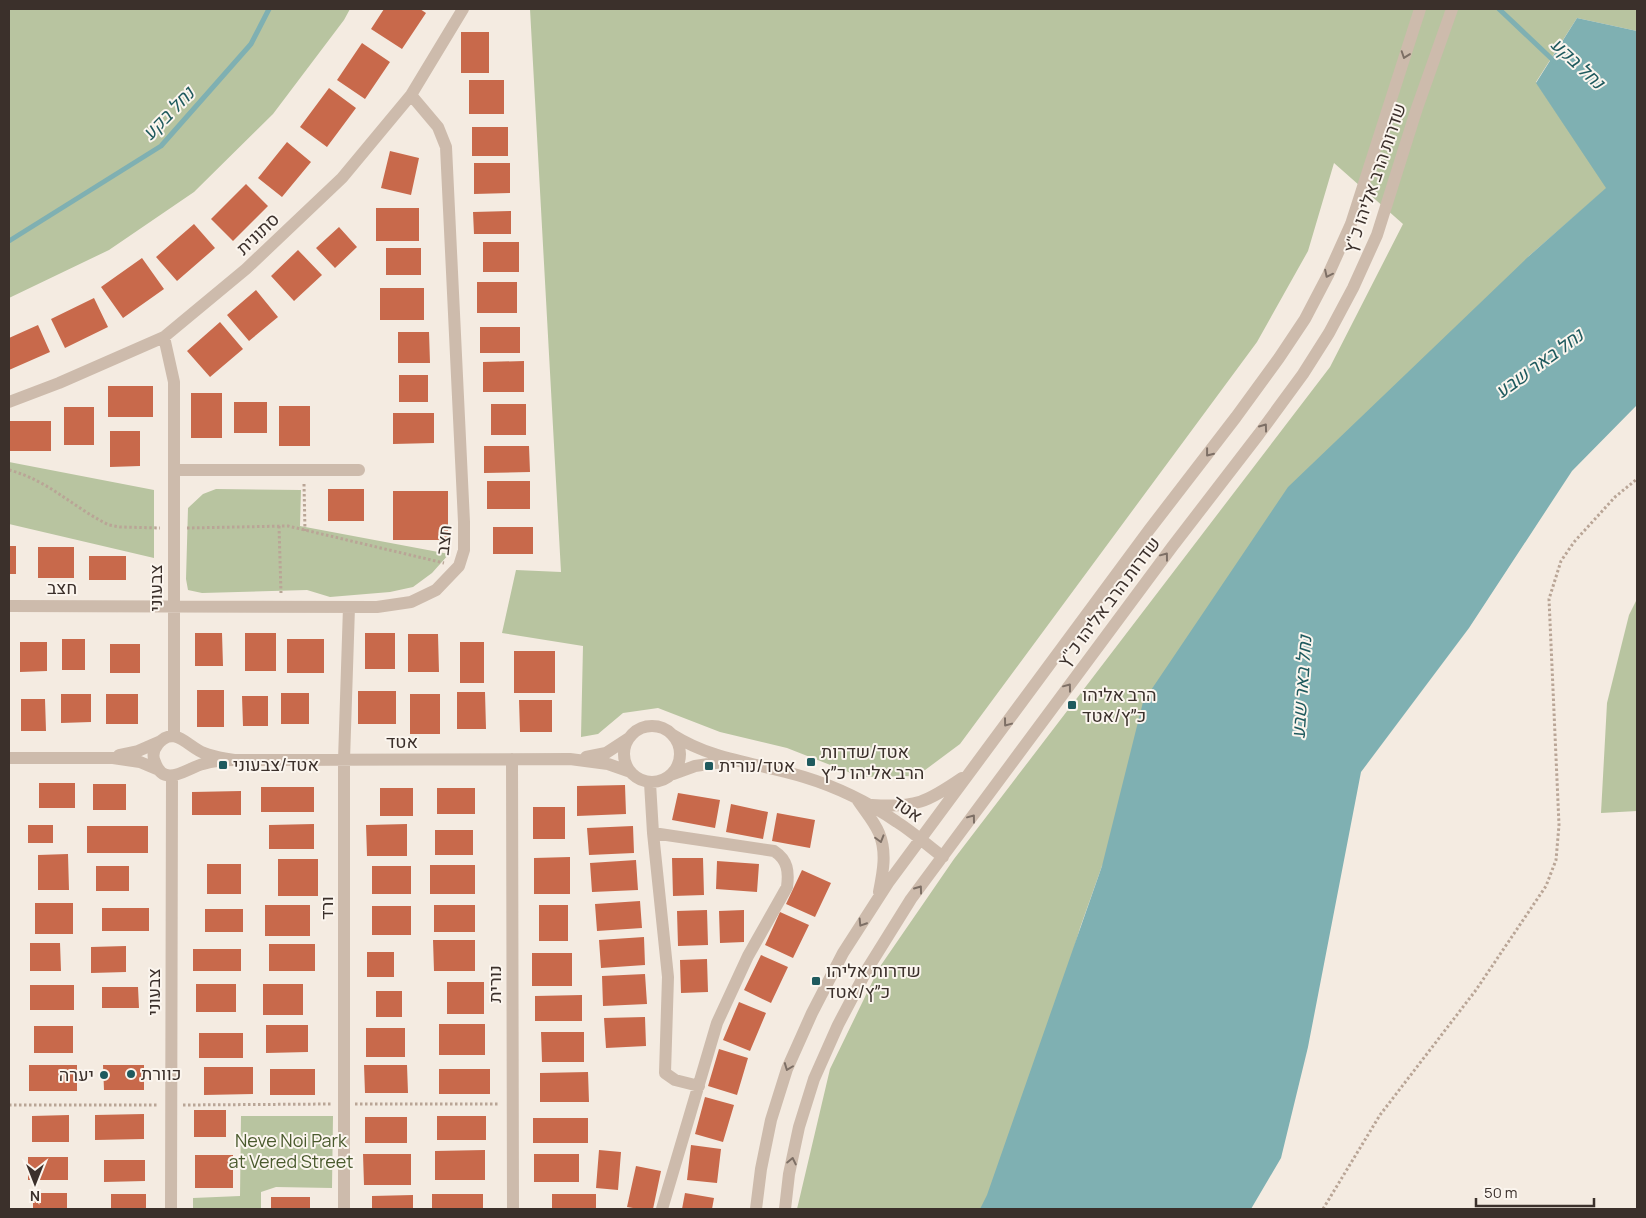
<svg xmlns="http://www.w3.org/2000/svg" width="1646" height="1218" font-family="Manrope,Heebo,sans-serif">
<rect width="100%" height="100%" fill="#f4ebe1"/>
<path fill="#b8c4a0" d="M9,9H350L344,20L273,114L194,192L109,250L9,298Z
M530,9H1637V31L1577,18L1536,82L1607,188L1529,256L1102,866L1080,928L997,1209H797L830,1069L879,968L954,859L1330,367L1403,224L1334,163L1308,251L1257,342L960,744L917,776L861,777L787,748L720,732L658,708L623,713L598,734L581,737L583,646L502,633L516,570L561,572Z
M9,462L154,490V558L9,524Z
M216,489L301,490L300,526L449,554L432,573L413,587L390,592L330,597L307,590L202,593L188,590L186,579L188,508L203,494Z
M1637,599V811L1601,813L1607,703L1629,615Z
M241,1116H333L332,1188L276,1187L261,1192V1209H193V1198L240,1196Z"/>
<path fill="#7fb0b2" d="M1577,18L1637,31V405L1572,471L1469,628L1361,772L1308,1047L1281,1158L1251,1209H980L987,1195L1102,866L1143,702L1288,487L1529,256L1606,188L1536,83Z"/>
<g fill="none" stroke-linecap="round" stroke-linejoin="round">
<path stroke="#7fb0b2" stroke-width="5" d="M1499,9L1555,62
M9,241L161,146L251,44L269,9"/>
</g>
<path fill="#c8694b" d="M384,9H420L426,13L402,49L371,29Z
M461,32H489V73H461Z
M362,43L390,62L365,99L337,80Z
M469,80H504V114H469Z
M329,88L356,108L327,147L300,127Z
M472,127H508V156H472Z
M287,142L311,162L282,197L258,178Z
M390,151L419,158L411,195L381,188Z
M474,163H510V193L474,194Z
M246,184L268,206L233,241L211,219Z
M376,208H419V241H376Z
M511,211V234H474L473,212Z
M194,224L215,248L177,281L156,257Z
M339,227L357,247L335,268L316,248Z
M483,242H519V272H483Z
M386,248H421V275H386Z
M298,250L322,275L294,301L271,276Z
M142,258L164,289L123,318L101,287Z
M477,282H517V313H477Z
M380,288H424V320H380Z
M256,290L278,317L249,341L227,315Z
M94,298L108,327L65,348L51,319Z
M220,322L243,349L210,377L187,351Z
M38,325L50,352L9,370V338Z
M480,327H520V353H480Z
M398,332H429L430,363H398Z
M524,361V392H483V362Z
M399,375H428V402H399Z
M108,386H153V417H108Z
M191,393H222V438H191Z
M234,402H267V433H234Z
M491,404H526V435H491Z
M279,406H310V446H279Z
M64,407H94V445H64Z
M393,413H434V443L393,444Z
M9,421H51V451H9Z
M110,431H140V466L110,467Z
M484,446H529L530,472L484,473Z
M487,481H530V509H487Z
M328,489H364V521H328Z
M393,491H448V540H393Z
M493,527H533V554H493Z
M9,546H16V574H9Z
M38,547H74V578H38Z
M89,556H126V580H89Z
M195,633H222L223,666H195Z
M245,633H276V671H245Z
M365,633H395V669H365Z
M408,634H438L439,672H408Z
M62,639H85V670H62Z
M287,639H324V673H287Z
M20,642H47V671L20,672Z
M460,642H484V683H460Z
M110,644H140V673H110Z
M514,651H555V693H514Z
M197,690H224V727H197Z
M358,691H396V724H358Z
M457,692H485L486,729H457Z
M281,693H309V724H281Z
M61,694H91V722L61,723Z
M106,694H138V724H106Z
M410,694H440V734H410Z
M242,696H268V726H243Z
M21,699H45L46,731H21Z
M519,700H552V732H520Z
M39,783H75V808H39Z
M93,784H126V810H93Z
M625,785L626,814L577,816V786Z
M261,787H314V812H261Z
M380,788H413V816H380Z
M437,788H475V814H437Z
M241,791V815H192V792Z
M678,793L720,800L715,828L672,820Z
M731,804L768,812L763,839L726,832Z
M533,807H565V839H533Z
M777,813L815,820L810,848L772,841Z
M314,824V849H269V825Z
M407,824V856H367L366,825Z
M28,825H53V843H28Z
M87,826H148V853H87Z
M633,826L634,853L589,855L587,828Z
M435,830H473V855H435Z
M68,854L69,890H38V855Z
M570,857V894H534V858Z
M672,858H703L704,895L673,896Z
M278,859H318V896H278Z
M636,860L638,890L592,892L590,863Z
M717,861L759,864L757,892L716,889Z
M207,864H241V894H207Z
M430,865H475V894H430Z
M96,866H129V891H96Z
M372,866H411V894H372Z
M802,870L831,883L815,917L786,904Z
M640,901L642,928L597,931L595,904Z
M35,903H73V934H35Z
M265,905H310V936H265Z
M434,905H475V932H434Z
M539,905H568V941H539Z
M372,906H411V935H372Z
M102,908H149V931H102Z
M205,909H243V932H205Z
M707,910L708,945L678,946L677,911Z
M744,910V942L720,943L719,911Z
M780,912L809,925L793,958L765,945Z
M644,937L645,965L601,968L599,940Z
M433,940H475V971H434Z
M30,943H60L61,971H30Z
M269,944H315V971H269Z
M126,946V972L91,973V947Z
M193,949H241V971H193Z
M367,952H394V977H367Z
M532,953H572V986H532Z
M761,955L788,967L771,1003L744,990Z
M707,959L708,992L681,993L680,960Z
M645,974L647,1004L603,1006L602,976Z
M447,982H484V1014H447Z
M196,984H236V1012H196Z
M263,984H303V1015H263Z
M30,985H74V1010H30Z
M102,987H138L139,1008H102Z
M376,991H402V1017H376Z
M582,995V1021H535V996Z
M739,1002L766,1013L750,1051L723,1040Z
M645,1017L646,1046L606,1048L604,1018Z
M439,1024H485V1055H439Z
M266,1025H308V1052L266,1053Z
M34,1026H73V1053H34Z
M366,1028H405V1057H366Z
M541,1032H584V1062H542Z
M199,1033H243V1058H199Z
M719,1049L748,1058L737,1095L708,1086Z
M29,1065H77V1091H29Z
M103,1065H144V1090H104Z
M364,1065H407L408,1093H365Z
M204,1067H253V1094L204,1095Z
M270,1069H315V1095H270Z
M439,1069H490V1094H439Z
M588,1072L589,1102H540V1073Z
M705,1097L734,1105L723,1142L695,1134Z
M194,1110H226V1137H194Z
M144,1114V1139L95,1140V1115Z
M69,1115V1142H32V1116Z
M437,1116H486V1140H437Z
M365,1117H407V1143H365Z
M533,1118H588V1143H533Z
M691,1145L721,1149L717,1183L687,1180Z
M485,1150V1180H435V1151Z
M599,1150L621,1152L618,1190L596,1188Z
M363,1154H411V1185H364Z
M534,1154H579V1182H534Z
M195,1155H233V1188H195Z
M28,1157H68V1180H28Z
M104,1160H145V1181L104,1182Z
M636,1166L661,1171L653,1209H639L627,1207Z
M33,1193H67V1209H33Z
M685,1193L714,1198L712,1209H682Z
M111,1194H146V1209H111Z
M432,1194H483V1209H432Z
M552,1194H596V1209H552Z
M413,1195V1209H372V1196Z
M271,1197H310V1209H271Z"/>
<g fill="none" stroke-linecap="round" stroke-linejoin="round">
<path stroke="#b9a596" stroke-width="3" stroke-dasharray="2.5 2.5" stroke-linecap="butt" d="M9,470C50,481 72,507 109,525L120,527L160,528
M304,484L305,531
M279,526L281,593
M187,528L288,526L444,563
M355,1104H499
M9,1105H159
M183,1105L332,1104
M1323,1209L1380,1115L1476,990L1546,886L1556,860L1559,825L1549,599L1561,561L1574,542L1615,497L1637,479"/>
<path stroke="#cdbbac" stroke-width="12" d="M164,337L174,382V736
M9,402L59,383L164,337L246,269L342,178L411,95L463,9
M174,470H359
M9,606L377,607L411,602L436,590L459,566L464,550V522L446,147L438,127L411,95
M624 754a28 28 0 1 1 56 0a28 28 0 1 1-56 0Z
M673,735C714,761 759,763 804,777C837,787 868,802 897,822C913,832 927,845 943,857
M119,755L138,751L161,741
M586,757L606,753L629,738
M9,758H113L140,762L159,770
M512,759L513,1209
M234,760C224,758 213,757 204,753C189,748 174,724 158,744C154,749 152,756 155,762C164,789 187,768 203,764C213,761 223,760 234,760L570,759L608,764L628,771
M673,774L695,766L729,761
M650,783L653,833L668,977L665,1073L675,1080L699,1086
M857,799C864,810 874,821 879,833C887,852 883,872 879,892
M872,805C916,808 927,802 962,778
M653,833L774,851C788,860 789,872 787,887L748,956L717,1023L662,1209
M171,1209L172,776
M344,1209V760L349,607
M756,1209L761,1169L771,1120L787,1069L812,1013L843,953L888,883L1149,530L1236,417L1279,358L1305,319L1328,275L1351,224L1420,9
M785,1209L789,1174L799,1127L814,1079L838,1025L868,968L911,899L1172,547L1259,434L1303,374L1329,333L1353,288L1377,235L1417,108L1452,9"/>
</g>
<defs><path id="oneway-chevron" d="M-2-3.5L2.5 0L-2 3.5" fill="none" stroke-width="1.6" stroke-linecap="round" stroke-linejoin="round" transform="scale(1.25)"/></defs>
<g stroke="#7d6f65">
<use href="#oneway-chevron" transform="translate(1405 55) rotate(109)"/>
<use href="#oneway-chevron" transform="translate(1328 274) rotate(116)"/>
<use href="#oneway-chevron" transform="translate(1264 427) rotate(-54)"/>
<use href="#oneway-chevron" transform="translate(1209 453) rotate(128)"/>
<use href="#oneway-chevron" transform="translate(1165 556) rotate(-53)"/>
<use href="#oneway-chevron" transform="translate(1068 687) rotate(-53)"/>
<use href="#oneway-chevron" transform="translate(1007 723) rotate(127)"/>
<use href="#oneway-chevron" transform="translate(972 818) rotate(-53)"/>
<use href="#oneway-chevron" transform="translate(880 839) rotate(74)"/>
<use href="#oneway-chevron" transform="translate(919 889) rotate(-54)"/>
<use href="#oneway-chevron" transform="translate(862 923) rotate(122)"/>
<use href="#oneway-chevron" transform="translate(788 1067) rotate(111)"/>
<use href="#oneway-chevron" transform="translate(792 1161) rotate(-78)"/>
</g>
<g fill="#1f5a5e" stroke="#fbf5ee" stroke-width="2">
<rect x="1067" y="700" width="10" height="10" rx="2.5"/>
<rect x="806" y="757" width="10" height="10" rx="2.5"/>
<rect x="218" y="760" width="10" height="10" rx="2.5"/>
<rect x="704" y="761" width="10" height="10" rx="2.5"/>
<rect x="811" y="976" width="10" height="10" rx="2.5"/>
<circle cx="131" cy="1074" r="5"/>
<circle cx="104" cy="1075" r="5"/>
</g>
<g text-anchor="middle" stroke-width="4" stroke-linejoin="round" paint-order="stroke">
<g font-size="18" fill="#3b302b" stroke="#fbf5ee">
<text transform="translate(1375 178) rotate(-71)" y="6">שדרות הרב אליהו כ"ץ</text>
<text transform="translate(258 234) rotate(-44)" y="6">סתונית</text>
<text transform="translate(444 540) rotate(-84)" y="6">חצב</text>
<text x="62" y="594">חצב</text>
<text transform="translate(156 588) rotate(-90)" y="6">צבעוני</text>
<text transform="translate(1109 602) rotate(-53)" y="6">שדרות הרב אליהו כ"ץ</text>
<text x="402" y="748">אטד</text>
<text transform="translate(907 809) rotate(35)" y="6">אטד</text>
<text transform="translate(327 908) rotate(-90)" y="6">ורד</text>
<text transform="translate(495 984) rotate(-90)" y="6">נורית</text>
<text transform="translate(154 992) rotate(-90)" y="6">צבעוני</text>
</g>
<g font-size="18" fill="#3b302b" stroke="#fbf5ee" text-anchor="start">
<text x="1082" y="701">הרב אליהו<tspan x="1082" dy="21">כ״ץ/אטד</tspan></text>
<text x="821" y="758">אטד/שדרות<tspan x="821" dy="21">הרב אליהו כ״ץ</tspan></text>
<text x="233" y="771">אטד/צבעוני</text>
<text x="719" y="772">אטד/נורית</text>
<text x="826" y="977">שדרות אליהו<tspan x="826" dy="21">כ״ץ/אטד</tspan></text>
<text x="141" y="1080">כוורת</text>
<text x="94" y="1081" text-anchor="end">יערה</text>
</g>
<g font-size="18" fill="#4a5a2e" stroke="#fbf5ee">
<text x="291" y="1147">Neve Noi Park<tspan x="291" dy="21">at Vered Street</tspan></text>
</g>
<g font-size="19" font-style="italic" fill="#1f5a5e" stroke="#fbf5ee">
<text transform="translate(1578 63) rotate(43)" y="7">נחל בקע</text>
<text transform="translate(168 113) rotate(-46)" y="7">נחל בקע</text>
<text transform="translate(1539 363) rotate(-36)" y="7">נחל באר שבע</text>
<text transform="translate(1301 687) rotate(-86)" y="7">נחל באר שבע</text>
</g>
</g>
<rect width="1646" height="1218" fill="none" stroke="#3b302b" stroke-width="20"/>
<g transform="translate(35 1183) rotate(180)" stroke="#fbf5ee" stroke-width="4" paint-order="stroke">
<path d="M0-4L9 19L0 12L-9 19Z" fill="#3b302b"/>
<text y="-8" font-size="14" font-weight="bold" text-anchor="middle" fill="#3b302b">N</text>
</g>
<path d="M1476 1198v8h118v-8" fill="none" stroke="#3b302b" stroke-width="2.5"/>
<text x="1484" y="1198" font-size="15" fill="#3b302b" stroke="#fbf5ee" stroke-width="4" paint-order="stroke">50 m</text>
</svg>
